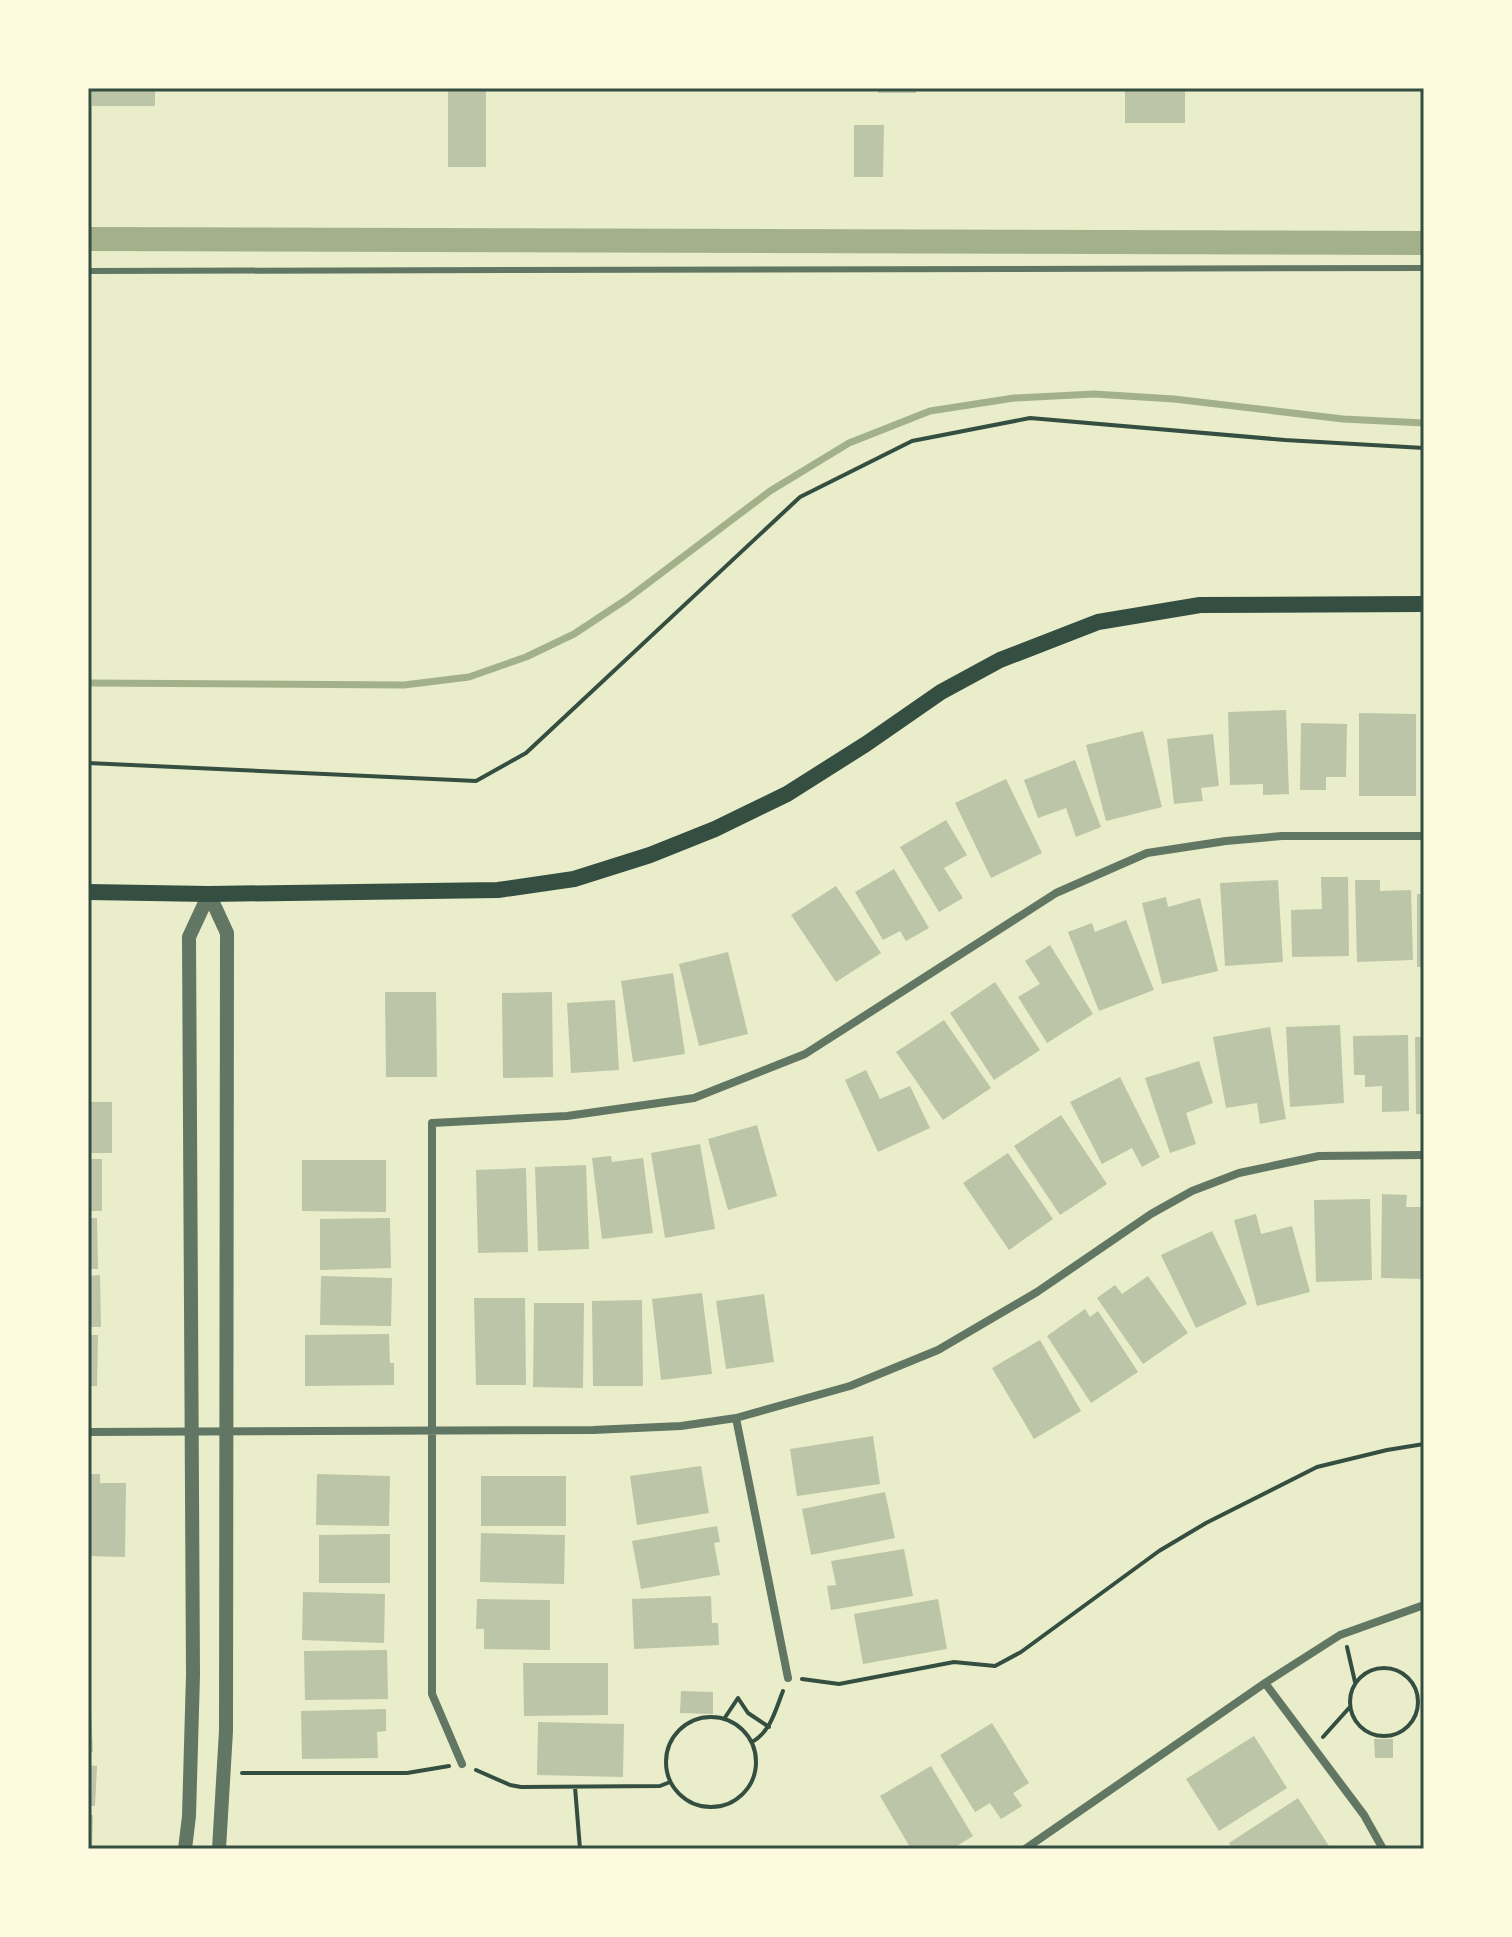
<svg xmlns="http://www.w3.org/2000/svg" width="1512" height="1937" font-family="'Playfair Display',serif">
<rect width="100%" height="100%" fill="#e9edc9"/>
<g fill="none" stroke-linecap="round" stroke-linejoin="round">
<path stroke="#a3b18a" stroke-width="7" d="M88,683L404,685L469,677L526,657L574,634L627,599L770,491L849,443L930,411L1014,398L1094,394L1174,399L1343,419L1424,423"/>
<path stroke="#a3b18a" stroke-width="24" d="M88,239L1424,243"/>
</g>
<path fill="#bcc5a7" d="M92,88H155V106H92Z
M448,88H486V167H448Z
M878,88H916V93H878Z
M1125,88H1185V123H1125Z
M854,125H884L883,177H854Z
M1286,710L1289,794L1263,795V784L1230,785L1228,712Z
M1359,713L1416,714V796H1359Z
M1301,723L1347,724L1346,777H1326V790H1300Z
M1143,731L1162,807L1106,821L1086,745Z
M1213,734L1219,786L1201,788L1203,801L1174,804L1167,739Z
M1075,760L1101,827L1076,837L1066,808L1038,818L1024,780Z
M1006,779L1042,853L991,878L955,803Z
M946,820L967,855L944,868L963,898L939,912L900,847Z
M894,869L929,928L906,941L900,931L883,940L855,892Z
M1321,877H1348L1349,956L1292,957L1291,910L1322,909Z
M1278,880L1283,962L1225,966L1220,883Z
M1355,880H1380V891L1411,890L1413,960L1357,962Z
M836,886L881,953L836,982L791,915Z
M1417,894H1424V967H1417Z
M1166,897L1168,907L1200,898L1218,971L1162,984L1142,903Z
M1126,920L1154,990L1099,1011L1068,932L1092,923L1095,932Z
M1050,945L1093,1014L1047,1043L1018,997L1040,984L1025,961Z
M728,952L748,1034L699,1046L679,964Z
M673,973L685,1054L633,1062L621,981Z
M995,982L1040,1050L994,1080L950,1013Z
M385,992H436L437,1077H386Z
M552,992L553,1077L503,1078L502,993Z
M615,1000L619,1070L571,1073L567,1003Z
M944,1020L991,1088L943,1120L896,1052Z
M1340,1025L1344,1103L1290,1107L1286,1027Z
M1270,1027L1286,1119L1260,1124L1257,1103L1226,1108L1213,1037Z
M1408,1035L1409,1111L1382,1112V1086L1365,1087V1075H1354L1353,1036Z
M1415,1037H1424V1114H1416Z
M1199,1061L1213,1103L1186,1113L1196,1144L1170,1153L1145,1078Z
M866,1070L880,1099L910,1086L930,1128L878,1152L845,1080Z
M1120,1077L1160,1157L1142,1167L1132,1148L1102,1164L1070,1102Z
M88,1102H112V1153H88Z
M1061,1115L1107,1184L1060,1215L1014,1146Z
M757,1125L777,1196L728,1210L708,1139Z
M700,1144L715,1229L665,1238L651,1153Z
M1008,1153L1053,1219L1009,1250L963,1183Z
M611,1156L612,1162L643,1158L653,1233L602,1239L592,1158Z
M88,1159H102V1211H88Z
M302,1160H386V1212L302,1211Z
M586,1165L589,1249L538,1251L535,1167Z
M526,1168L528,1252L478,1253L476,1170Z
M1382,1194L1407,1195L1406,1207H1424V1279L1381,1278Z
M1370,1199L1372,1280L1316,1282L1314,1200Z
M1256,1214L1261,1234L1292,1226L1310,1292L1257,1306L1234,1220Z
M88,1218H97L98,1269H88Z
M390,1218L391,1268L320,1270V1219Z
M1212,1231L1247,1304L1196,1328L1161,1255Z
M100,1275L101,1327H88V1276Z
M321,1276L392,1278L391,1326L320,1325Z
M1148,1276L1188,1333L1143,1364L1097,1298L1115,1285L1122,1294Z
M702,1293L712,1374L661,1380L652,1299Z
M764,1294L774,1362L726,1369L716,1301Z
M474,1298H525L526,1385H476Z
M642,1300L643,1386H593L592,1301Z
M534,1303H584L583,1388L533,1387Z
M1085,1309L1090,1317L1098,1311L1138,1372L1091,1403L1047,1336Z
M389,1334L390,1363H394V1385L305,1386V1335Z
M88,1335H98L97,1386H88Z
M1040,1340L1081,1411L1034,1439L992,1368Z
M873,1436L880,1484L797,1496L790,1449Z
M701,1466L709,1513L637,1525L630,1476Z
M88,1474H100V1483H126L125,1557L88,1556Z
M317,1474L390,1476L389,1526L316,1525Z
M481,1476H566V1526H481Z
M885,1492L895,1538L811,1555L802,1509Z
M717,1526L720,1542L714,1543L720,1575L641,1589L632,1541Z
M481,1533L565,1535L564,1584L480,1582Z
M390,1534V1583H319V1535Z
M904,1549L913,1596L831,1610L827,1586L836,1585L831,1561Z
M303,1592L385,1594L384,1643L302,1640Z
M711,1596L712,1623H718L719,1645L634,1649L632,1599Z
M477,1599L550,1600V1650L484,1649V1629H476Z
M938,1599L947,1649L863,1664L854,1614Z
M387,1650L388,1699L305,1700L304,1651Z
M523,1663H608V1715L524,1716Z
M681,1691L713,1692V1714L680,1713Z
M386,1709V1731L377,1732L378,1758L302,1759L301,1711Z
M91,1711L93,1752H88V1712Z
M538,1722L624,1724L623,1777L537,1775Z
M992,1723L1029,1783L1013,1793L1022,1806L1001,1819L990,1803L975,1812L940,1755Z
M1254,1736L1287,1788L1219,1831L1186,1779Z
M1374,1739H1393V1758H1375Z
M88,1765L97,1766L95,1806H88Z
M931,1766L973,1836L952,1849H911L880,1796Z
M1298,1798L1329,1846L1324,1849H1233L1229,1843Z
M88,1815H93L92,1849H88Z"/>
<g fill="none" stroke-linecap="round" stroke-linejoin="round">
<path stroke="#344e41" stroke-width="4" d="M88,763L476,781L526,753L800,497L912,441L1030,418L1285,440L1424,448
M1347,1647L1355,1682
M1350 1702a34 34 0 1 1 68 0a34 34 0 1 1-68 0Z
M802,1679L839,1684L954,1662L995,1666L1021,1652L1159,1551L1206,1523L1317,1467L1387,1450L1424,1444
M666 1762a45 45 0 1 1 90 0a45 45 0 1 1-90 0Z
M724,1719L738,1698L748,1713L769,1727
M1323,1737L1349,1708
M752,1742C771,1731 775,1711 783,1691
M476,1770L510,1785L521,1787L660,1786L670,1782
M242,1773H407L449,1766
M575,1787L580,1849"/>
<path stroke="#617663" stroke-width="6" d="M88,271L1424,268"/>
<path stroke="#617663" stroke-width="8" d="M736,1418L788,1678
M88,1432L593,1430L681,1426L736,1418L850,1386L938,1350L1037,1292L1151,1214L1192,1191L1239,1173L1319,1156L1424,1155
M1265,1683L1364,1815L1383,1849
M462,1764L432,1694V1123L567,1116L694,1098L805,1054L1056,893L1147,853L1226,841L1282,836H1424
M1025,1849L1265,1683L1340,1635L1424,1605"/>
<path stroke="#617663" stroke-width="14" d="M209,894L227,933L226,1731L219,1849
M185,1849L189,1816L193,1675L189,937L209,894"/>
<path stroke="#344e41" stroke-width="16" d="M88,892L209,894L498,890L574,879L650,855L715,829L787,794L866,744L941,692L1000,660L1098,622L1200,605L1424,604"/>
</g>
<rect width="1512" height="1937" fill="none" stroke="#fefae0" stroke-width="180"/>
<rect x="90" y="90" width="1332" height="1757" fill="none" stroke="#344e41" stroke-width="3"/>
</svg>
